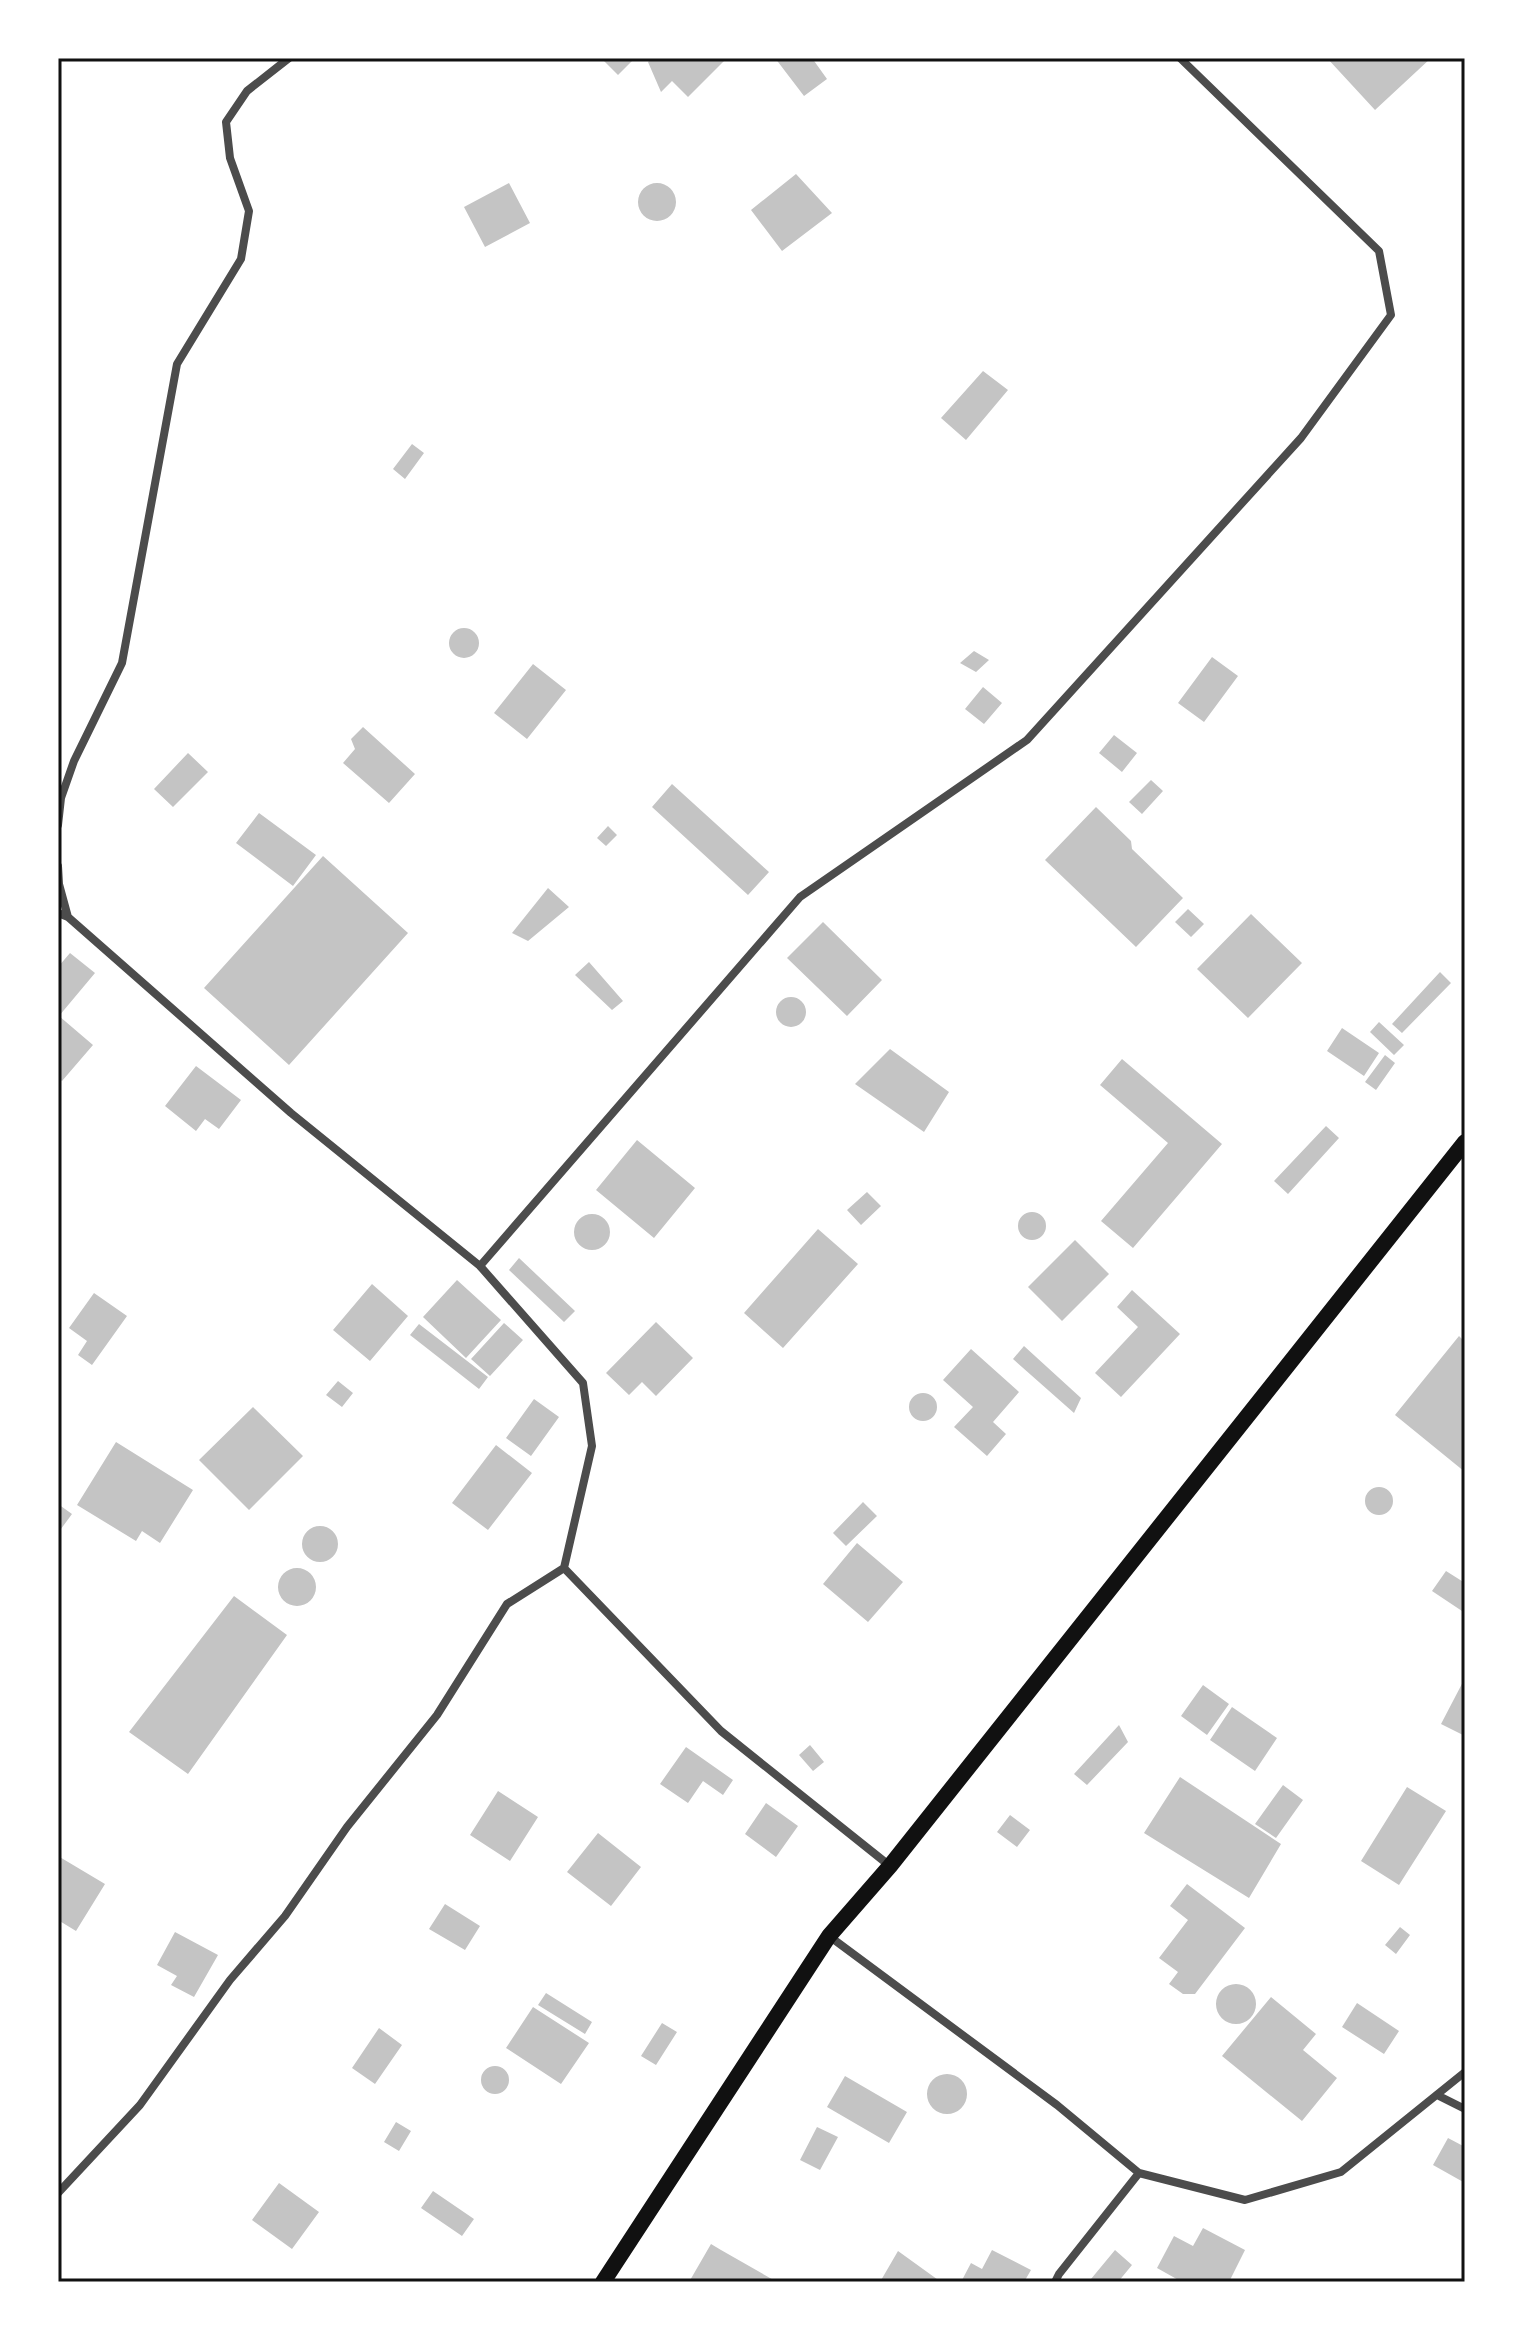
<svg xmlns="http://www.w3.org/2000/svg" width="1523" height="2340" font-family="'Crimson Pro',serif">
<rect width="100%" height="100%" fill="#fff"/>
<path fill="#c4c4c4" d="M601,58H635L618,75Z
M652,58H727L688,97L672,81L661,92L648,62Z
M775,58H812L827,79L804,96Z
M1327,58H1431L1375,110Z
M796,174L832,213L782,251L751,210Z
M638 202a19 19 0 1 1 38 0a19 19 0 1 1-38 0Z
M509,183L530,223L485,247L464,207Z
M983,371L1008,390L966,440L941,418Z
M412,444L424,453L405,479L393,469Z
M449 643a15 15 0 1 1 30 0a15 15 0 1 1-30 0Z
M974,651L989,660L976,672L960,663Z
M1212,657L1238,676L1204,722L1178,703Z
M533,664L566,690L527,739L494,713Z
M983,687L1002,703L984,724L965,709Z
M363,727L415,774L389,803L343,763L355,749L351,739Z
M1114,735L1137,753L1122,772L1099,753Z
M188,753L208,772L173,807L154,789Z
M1151,780L1163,791L1142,814L1129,802Z
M672,784L769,872L748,895L652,807Z
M1096,807L1131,841L1132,849L1183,898L1136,947L1045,860Z
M259,813L316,855L293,886L236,843Z
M608,826L617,835L606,846L597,838Z
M323,856L408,933L289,1065L204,988Z
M548,888L569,907L528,941L512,933Z
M1188,909L1204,924L1191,937L1175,922Z
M1251,914L1302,963L1248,1018L1197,969Z
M823,922L882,980L847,1016L787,958Z
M70,953L95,973L59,1016L93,1045L62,1081L58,1078V967Z
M589,962L623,1001L612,1010L575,975Z
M1440,972L1451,983L1402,1033L1392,1024Z
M776 1012a15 15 0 1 1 30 0a15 15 0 1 1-30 0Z
M1379,1022L1404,1045L1394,1055L1370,1032Z
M1342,1028L1379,1053L1364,1076L1327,1051Z
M890,1049L949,1092L924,1132L855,1084Z
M1385,1055L1395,1063L1376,1090L1365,1082Z
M1122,1059L1222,1144L1133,1248L1101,1221L1168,1143L1100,1085Z
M196,1066L241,1100L219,1129L205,1119L196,1131L165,1106Z
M1326,1126L1339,1138L1288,1194L1274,1181Z
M637,1140L695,1188L654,1238L596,1190Z
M867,1192L881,1206L861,1225L847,1210Z
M1018 1226a14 14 0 1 1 28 0a14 14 0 1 1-28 0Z
M574 1232a18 18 0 1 1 36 0a18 18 0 1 1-36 0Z
M818,1229L858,1264L783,1348L744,1313Z
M1075,1240L1109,1274L1062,1321L1028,1287Z
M519,1258L575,1311L564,1322L509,1270Z
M457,1280L501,1320L466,1358L423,1317Z
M372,1284L408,1316L370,1361L333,1330Z
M1132,1290L1180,1334L1121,1397L1095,1373L1138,1327L1117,1307Z
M94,1293L127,1316L92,1365L78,1355L87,1341L69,1328Z
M656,1322L693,1358L656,1396L642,1382L629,1395L606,1373Z
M504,1323L523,1340L490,1376L471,1359Z
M419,1324L488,1377L479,1389L410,1335Z
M1459,1336L1465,1342V1472L1395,1415Z
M1024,1346L1081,1398L1074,1413L1013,1359Z
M971,1349L1019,1392L993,1422L1006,1434L987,1456L954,1427L973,1407L943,1380Z
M338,1381L353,1393L342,1407L326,1395Z
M909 1407a14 14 0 1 1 28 0a14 14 0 1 1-28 0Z
M534,1399L559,1417L531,1456L506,1438Z
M253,1407L303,1456L249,1510L199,1460Z
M116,1442L193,1490L160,1543L142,1531L136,1541L77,1505Z
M496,1445L532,1473L488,1530L452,1503Z
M1365 1501a14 14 0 1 1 28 0a14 14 0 1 1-28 0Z
M863,1502L877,1516L846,1546L833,1533Z
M58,1504L72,1514L58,1533Z
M302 1544a18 18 0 1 1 36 0a18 18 0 1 1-36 0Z
M857,1543L903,1582L868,1622L823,1584Z
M278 1587a19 19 0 1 1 38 0a19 19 0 1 1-38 0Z
M1446,1571L1465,1583V1613L1432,1591Z
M234,1596L287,1635L188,1774L129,1732Z
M1465,1678V1736L1441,1724Z
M1203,1685L1229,1704L1207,1735L1181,1716Z
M1232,1707L1277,1738L1255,1771L1210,1740Z
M1119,1725L1128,1742L1087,1785L1074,1774Z
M810,1745L824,1762L813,1771L799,1755Z
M686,1747L733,1780L723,1795L703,1781L688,1803L660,1784Z
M1180,1777L1281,1844L1249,1898L1144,1833Z
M1283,1785L1303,1800L1276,1838L1255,1824Z
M1407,1787L1446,1811L1399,1885L1361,1861Z
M498,1791L538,1817L510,1861L470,1835Z
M766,1803L798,1826L776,1857L745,1834Z
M1010,1815L1030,1830L1017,1847L997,1832Z
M598,1833L641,1867L611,1906L567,1872Z
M58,1856L105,1884L76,1931L58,1920Z
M1187,1884L1245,1928L1195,1994H1183L1169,1984L1178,1972L1159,1958L1188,1920L1170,1906Z
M445,1904L480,1926L465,1950L429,1929Z
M1400,1927L1410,1935L1396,1954L1385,1945Z
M175,1932L218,1955L194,1997L171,1985L177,1976L157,1965Z
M1216 2004a20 20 0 1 1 40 0a20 20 0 1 1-40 0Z
M546,1993L592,2022L585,2034L538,2005Z
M1271,1997L1316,2034L1303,2050L1337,2078L1302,2121L1222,2056Z
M1357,2003L1399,2031L1384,2054L1342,2027Z
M533,2007L589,2043L561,2084L506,2048Z
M662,2023L677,2032L656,2065L641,2056Z
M379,2028L402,2045L375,2084L352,2068Z
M481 2080a14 14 0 1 1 28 0a14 14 0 1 1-28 0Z
M927 2094a20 20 0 1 1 40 0a20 20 0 1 1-40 0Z
M845,2076L907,2112L889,2143L827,2107Z
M396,2122L411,2131L399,2151L384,2142Z
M817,2127L838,2137L820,2170L800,2160Z
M1448,2138L1465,2147V2183L1433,2165Z
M279,2183L319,2212L292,2249L252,2220Z
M433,2191L474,2219L462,2236L421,2208Z
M1203,2228L1245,2250L1229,2282H1182L1157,2268L1174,2236L1193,2246Z
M711,2244L721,2250L777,2282H689Z
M992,2250L1031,2270L1024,2282H961L971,2263L982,2269Z
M1115,2250L1132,2265L1118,2282H1112L1108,2279L1106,2282H1094L1091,2279Z
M898,2251L941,2282H880Z"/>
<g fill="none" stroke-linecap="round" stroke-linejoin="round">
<path stroke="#4c4c4c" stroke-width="8" d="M58,825L61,798L74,761L122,663L177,364L241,259L249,211L230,158L226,122L247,91L289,58
M58,866L59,884L68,917
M58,913L68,917L291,1113L480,1266L583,1383L592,1446L564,1568L721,1731L890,1866
M480,1266L800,897L1027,740L1301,438L1391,315L1379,251L1180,58
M829,1936L1057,2105L1139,2173
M1437,2095L1465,2109
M58,2193L140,2105L230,1980L285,1916L347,1827L437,1715L507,1604L564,1568
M1055,2282L1059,2274L1139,2173L1245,2200L1341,2172L1465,2072"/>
<path stroke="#111" stroke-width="16" d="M603,2282L829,1936L890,1866L1465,1142"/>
</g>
<rect width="1523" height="2340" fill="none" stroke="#ffffff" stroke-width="120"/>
<rect x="60" y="60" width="1403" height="2220" fill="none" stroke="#111" stroke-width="3"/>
</svg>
